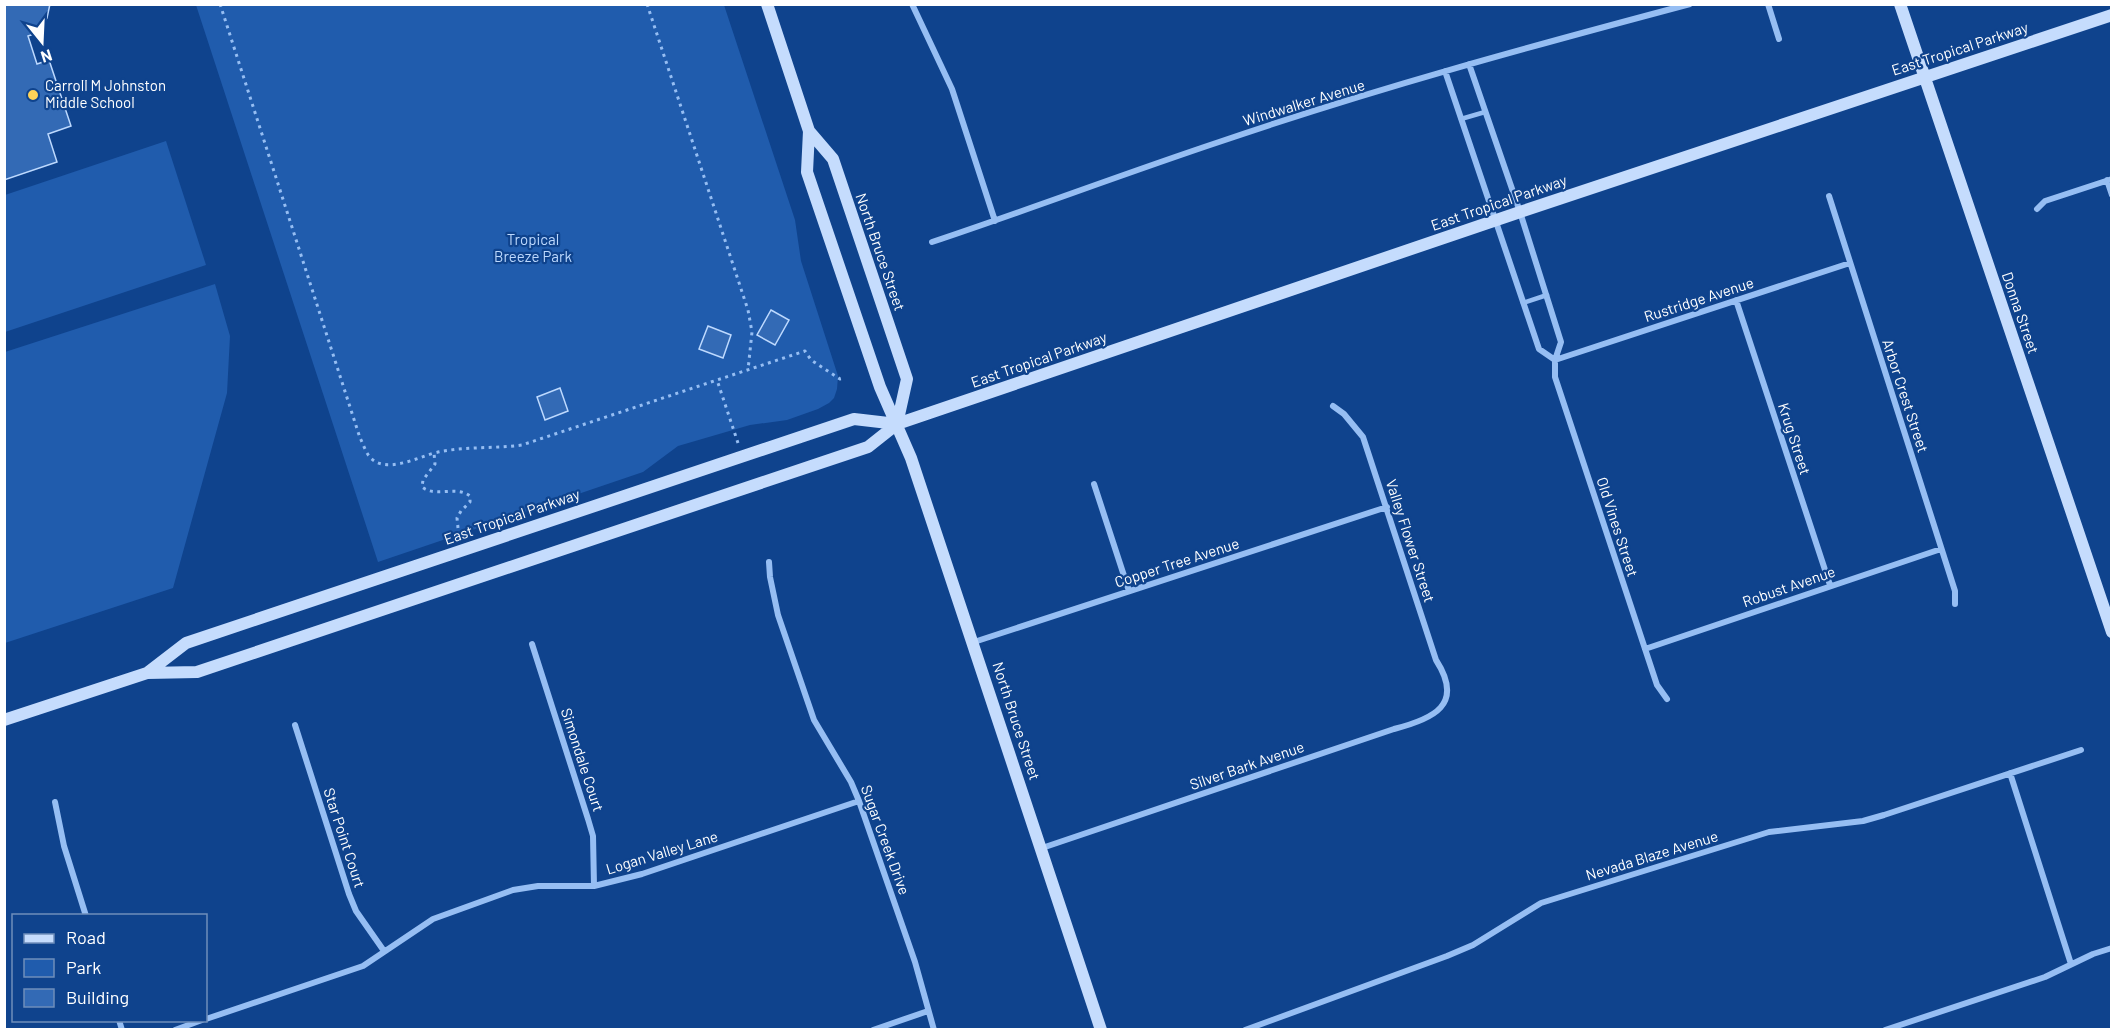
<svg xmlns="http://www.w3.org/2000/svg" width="2116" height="1034" font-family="Barlow,sans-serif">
<rect width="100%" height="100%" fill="#0f438d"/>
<path fill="#205cad" d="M196,5H724L795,220L801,261L838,376L837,389L834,398L829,403L818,409L787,420L750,425L678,446L643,472L378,562Z
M166,141L206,265L5,332V195Z
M215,284L230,336L227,393L173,588L5,643V352Z"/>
<path fill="#336ab5" stroke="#bdd9fe" stroke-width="1.5" d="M4,4H50L47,18L37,33L28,36L37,64L49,60L71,126L48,134L57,162L4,180Z
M771,310L789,320L775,345L757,335Z
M708,326L731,335L723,358L699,349Z
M560,388L568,411L545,420L537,397Z"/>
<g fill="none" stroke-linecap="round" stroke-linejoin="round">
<path stroke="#96bef3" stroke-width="3" stroke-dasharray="3 4.5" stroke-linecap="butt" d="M220,4L360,438C363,443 365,451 369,456C384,475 416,458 434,453
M647,4L748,310L752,332L748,370
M738,443L717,380L805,351L811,360L840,379L845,378
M458,528L457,518L461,511L470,502V496C456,485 436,498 422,487L423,480L435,464L434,453C463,446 492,449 522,445L717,380"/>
<path stroke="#96bef3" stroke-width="4.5" d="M1461,119L1485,112
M1523,303L1547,295"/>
<path stroke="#96bef3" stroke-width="6" d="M912,4L952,89L995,221
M1768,4L1779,39
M1469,64L1520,212L1561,342L1555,360V377L1657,685L1667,699
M1445,71L1539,349L1555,360
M2107,180L2112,195
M1829,196L1955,591V604
M2037,209L2045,201L2112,179
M932,242C1028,210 1123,174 1219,142C1374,89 1532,46 1690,4
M1736,300L1830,585
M1555,360L1850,263
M1094,484L1129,591
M769,562L770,577L778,615L814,720L851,782L859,801L915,962L934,1030
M974,642L1387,507
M532,644L588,819L593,836L594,886
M1645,649L1941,549
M295,725L349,894L356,911L384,951
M2010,773L2071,964
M55,802L64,846L86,916
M1042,848L1394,729C1433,719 1465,705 1436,660L1363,437L1344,414L1333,406
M206,1019L363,966L433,919L491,898L513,890L538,886H594L642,874L859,801
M119,1020L122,1030
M175,1030L202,1020
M873,1030L928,1011
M1245,1030L1447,956L1473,945L1541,903L1769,832L1863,821L1884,815L2081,750
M1885,1030L2045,977L2093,954L2112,948"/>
<path stroke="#c5dcfd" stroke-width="12" d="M767,4L809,131L833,159L907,379L897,424
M1900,4L2112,632
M809,131L807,172L880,387L911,458L1101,1030
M147,673L186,643L854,419L897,424
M4,720L147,673L197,672L868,447L897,424L1520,212L2112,15"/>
</g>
<circle fill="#ffd358" stroke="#0f438d" stroke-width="2" cx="33" cy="95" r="6"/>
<g text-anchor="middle" stroke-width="4.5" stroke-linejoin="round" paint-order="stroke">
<g font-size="15" fill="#fff" stroke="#0f438d">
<text transform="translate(1960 49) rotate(-18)" y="5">East Tropical Parkway</text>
<text transform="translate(1304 103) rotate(-17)" y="5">Windwalker Avenue</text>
<text transform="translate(1499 203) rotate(-19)" y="5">East Tropical Parkway</text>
<text transform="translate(880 252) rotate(71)" y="5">North Bruce Street</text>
<text transform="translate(1699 300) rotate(-18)" y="5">Rustridge Avenue</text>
<text transform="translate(2020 313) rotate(71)" y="5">Donna Street</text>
<text transform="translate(1039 360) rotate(-19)" y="5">East Tropical Parkway</text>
<text transform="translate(1905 396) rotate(72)" y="5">Arbor Crest Street</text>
<text transform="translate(1794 439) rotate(72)" y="5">Krug Street</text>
<text transform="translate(512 517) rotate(-19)" y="5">East Tropical Parkway</text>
<text transform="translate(1617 527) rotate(72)" y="5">Old Vines Street</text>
<text transform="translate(1410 541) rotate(72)" y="5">Valley Flower Street</text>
<text transform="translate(1177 563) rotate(-18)" y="5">Copper Tree Avenue</text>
<text transform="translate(1789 587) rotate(-19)" y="5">Robust Avenue</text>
<text transform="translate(1016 721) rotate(72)" y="5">North Bruce Street</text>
<text transform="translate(582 760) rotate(72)" y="5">Simondale Court</text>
<text transform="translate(1247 766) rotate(-19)" y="5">Silver Bark Avenue</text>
<text transform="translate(344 838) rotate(72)" y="5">Star Point Court</text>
<text transform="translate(885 840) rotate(70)" y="5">Sugar Creek Drive</text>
<text transform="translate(662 853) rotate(-17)" y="5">Logan Valley Lane</text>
<text transform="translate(1652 856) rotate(-17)" y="5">Nevada Blaze Avenue</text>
</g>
<g font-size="15" fill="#fff" stroke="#0f438d" text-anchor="start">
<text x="45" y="91">Carroll M Johnston<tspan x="45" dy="17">Middle School</tspan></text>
</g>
<g font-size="15" fill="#bdd9fe" stroke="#0f438d">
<text x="533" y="245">Tropical<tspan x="533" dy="17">Breeze Park</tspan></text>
</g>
</g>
<rect width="2116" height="1034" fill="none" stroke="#ffffff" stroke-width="12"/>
<rect x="12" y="914" width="195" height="108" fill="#0f438d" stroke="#6f8ebb" stroke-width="1.5"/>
<rect x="24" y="934" width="30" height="9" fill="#c5dcfd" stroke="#6f8ebb" stroke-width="1.5"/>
<text x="66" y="944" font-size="18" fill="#ffffff">Road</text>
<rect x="24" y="959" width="30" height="18" fill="#205cad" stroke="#6f8ebb" stroke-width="1.5"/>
<text x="66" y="974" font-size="18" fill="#ffffff">Park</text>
<rect x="24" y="989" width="30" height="18" fill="#336ab5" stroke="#6f8ebb" stroke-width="1.5"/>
<text x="66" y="1004" font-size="18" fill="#ffffff">Building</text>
<g transform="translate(42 42) rotate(162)" stroke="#0f438d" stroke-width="4.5" paint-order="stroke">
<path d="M0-4.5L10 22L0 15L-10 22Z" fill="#ffffff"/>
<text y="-9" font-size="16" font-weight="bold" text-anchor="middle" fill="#ffffff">N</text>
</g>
</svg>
